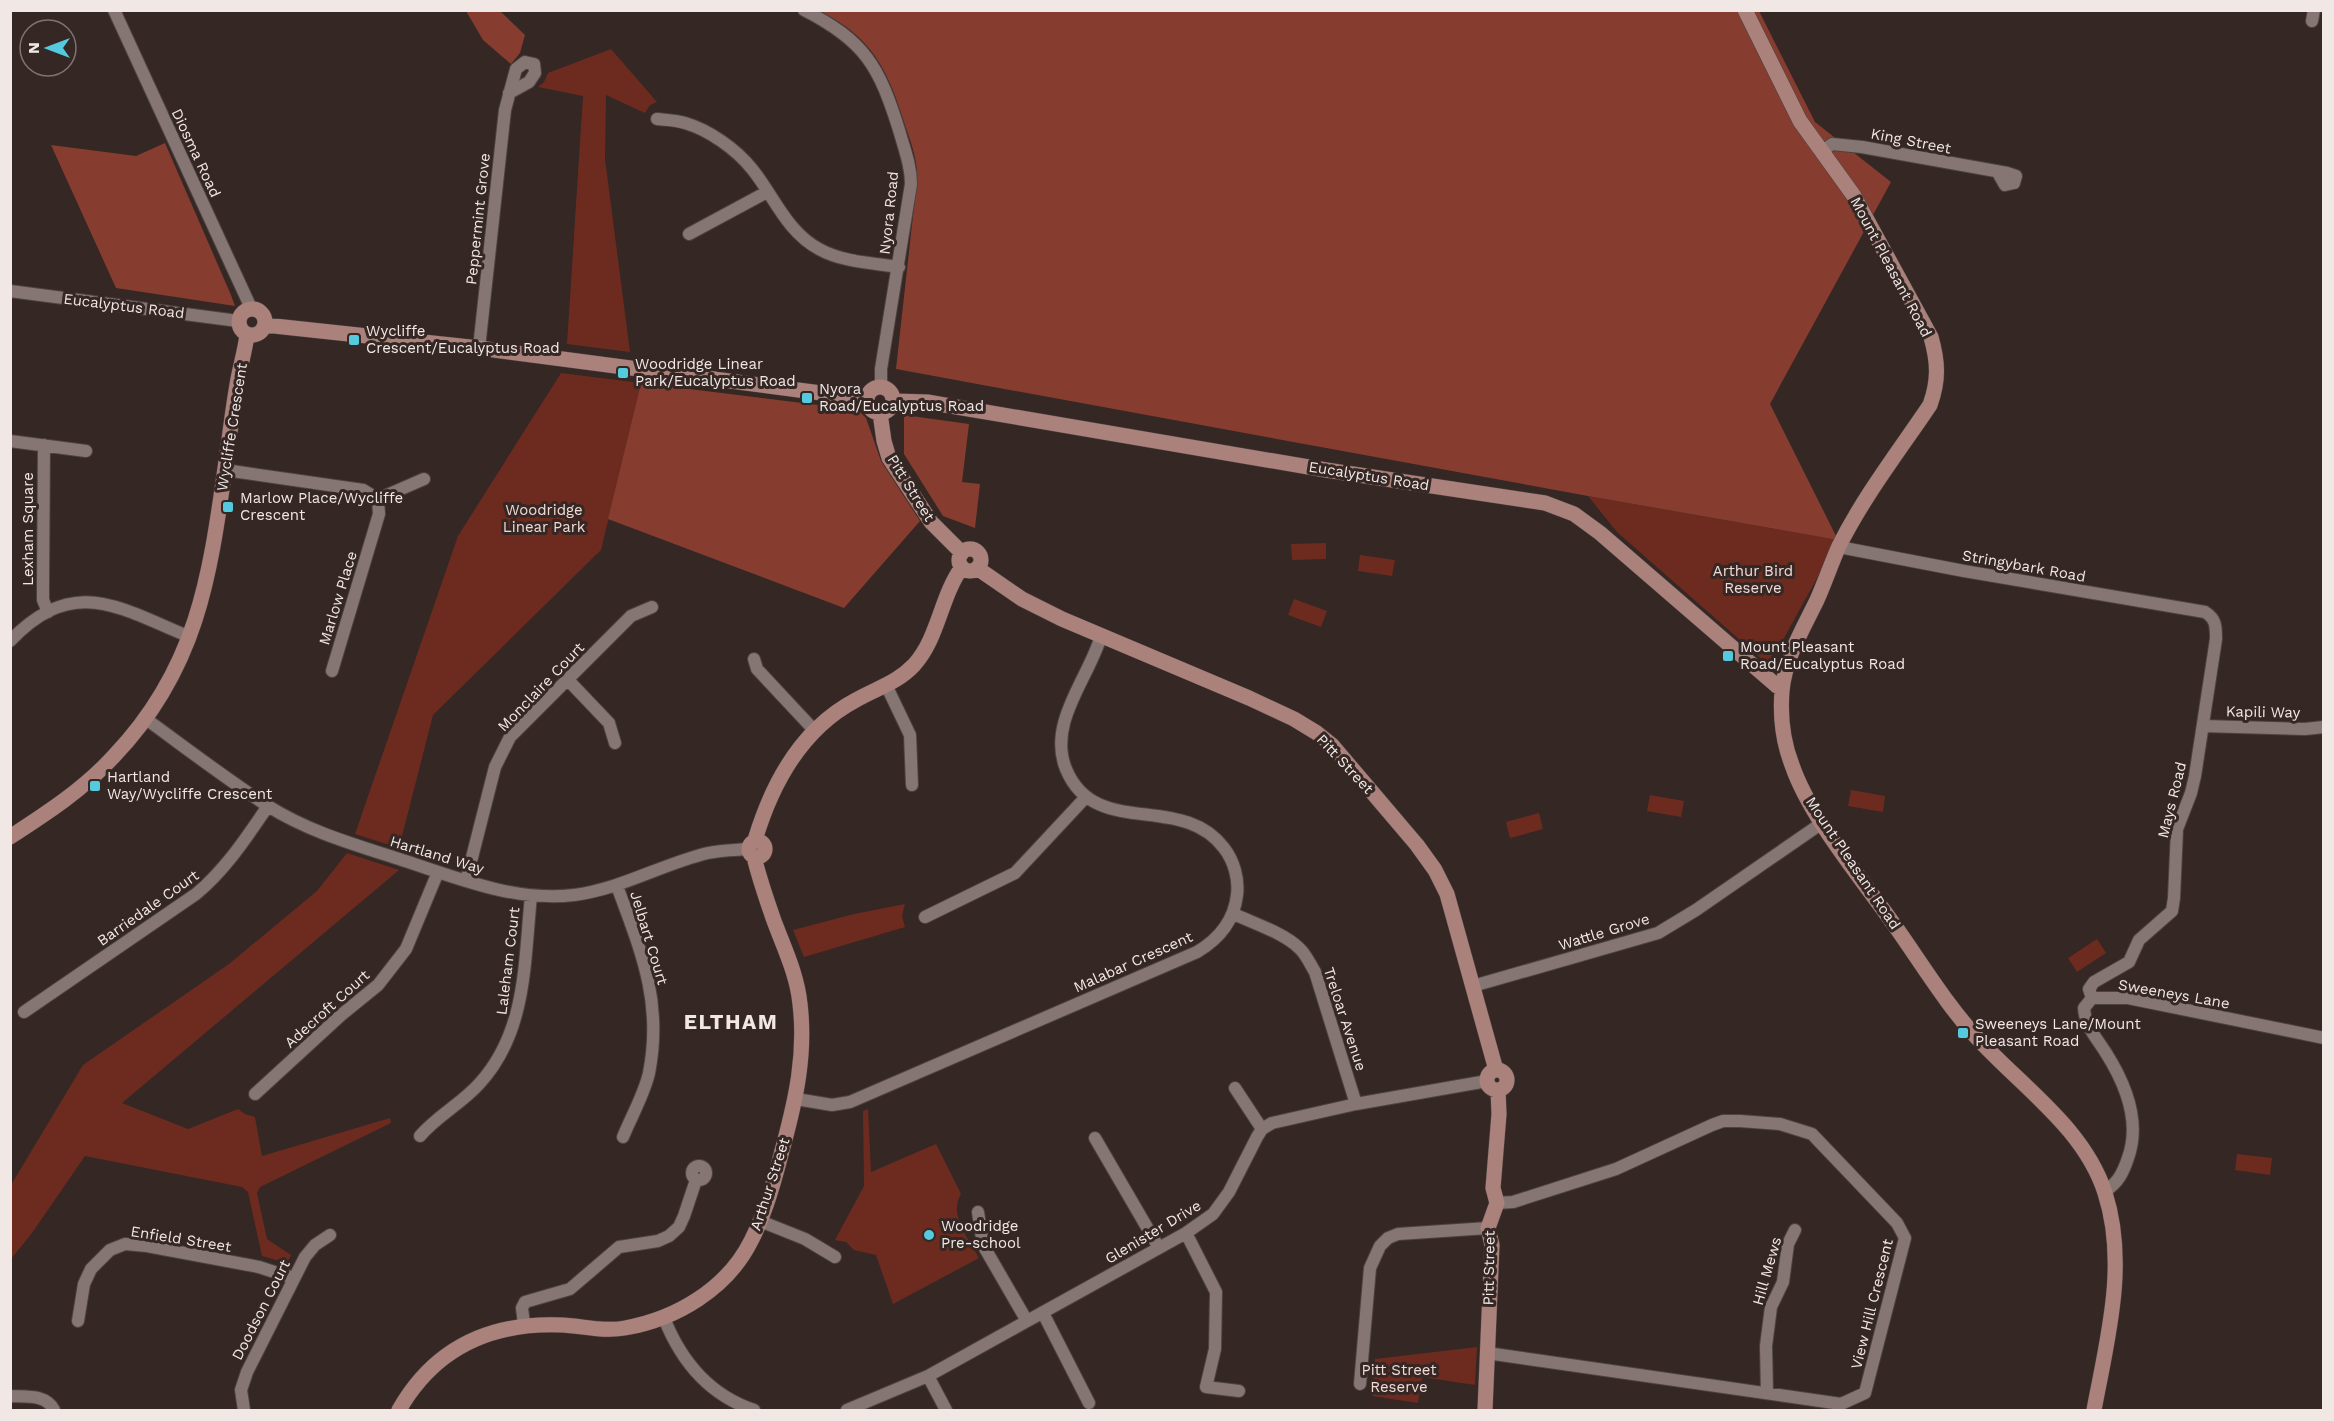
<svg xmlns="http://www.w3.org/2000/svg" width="2334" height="1421" font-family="'Work Sans',sans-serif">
<rect width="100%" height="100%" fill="#342724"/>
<path fill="#6d2b20" d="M611,49L657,102L650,105L645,113L606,95L605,159L630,352L567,344L583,96L538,87L544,82L548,73Z
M561,373L641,383L601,550L433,715L399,848L355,834L458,536Z
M1588,496L1838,540L1772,660L1765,662L1617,532Z
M1326,543V559L1292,560L1291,544Z
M1360,555L1395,560L1392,576L1358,571Z
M1294,599L1327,611L1321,627L1288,615Z
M1851,790L1885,796L1883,812L1848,806Z
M1650,795L1684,801L1681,817L1647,811Z
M1539,813L1543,829L1510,838L1506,822Z
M347,853L399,870L122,1103L188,1129L238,1109L245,1114L255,1117L262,1156L390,1118L391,1123L260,1187L257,1193L267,1239L291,1255L287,1263L262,1256L248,1192L242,1187L85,1156L32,1233L11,1259V1185L83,1065L229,964L317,891Z
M905,904L902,916L905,927L804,957L793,930L854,914Z
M2097,939L2106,953L2077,972L2068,958Z
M868,1109L871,1172L936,1144L961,1194C948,1215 969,1239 979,1258L893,1304L876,1255L854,1250L846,1242L835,1240L864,1186L863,1111Z
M2237,1154L2272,1158L2270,1175L2235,1170Z
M1477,1347L1475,1385L1422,1377L1418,1403L1372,1396L1375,1359Z"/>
<path fill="#863d30" d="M466,11H500L525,35L520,53L511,64L483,40Z
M820,11H1759L1815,122L1891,182L1770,404L1838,540L1588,496L896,369L917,179C918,160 911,143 905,125C888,70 873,38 820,11Z
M165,143L231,295L235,306L116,288L51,145L136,156Z
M641,383L858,410L866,418L881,461L920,521L844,608L608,519Z
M904,415L969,424L962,482L980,484L975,528L943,516L904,454Z"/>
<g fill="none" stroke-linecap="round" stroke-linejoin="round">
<g stroke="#4e4341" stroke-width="14">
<path id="street" d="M114,10L251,308
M804,10C865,41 879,66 899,130C904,148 911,165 911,184L881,369V386
M2312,21L2314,10
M657,119C666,120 676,120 685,123C709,130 736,149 752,169C774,196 786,231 819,249C842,262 872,263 899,267
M1821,152L1832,144L1862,147L2007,173L2016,176L2014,183L2005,185L1997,171
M689,234L767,192
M10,291L238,321
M479,348L505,110L516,69L525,62L534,64L535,73L529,82L509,93
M10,441L86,451
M44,445L43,588V600L48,612
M225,470L363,490L378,499L379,514L332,671
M378,499L424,479
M1839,547L1964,571L2205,612C2216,619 2216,626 2216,639L2195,776L2191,793L2177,829L2174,898L2172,911L2139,940L2129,962L2094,982L2089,989L2092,998
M10,641C74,574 119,608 190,637
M754,659L757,669L814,730
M568,680L609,723L615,743
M887,687L910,735L912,785
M146,719C186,748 226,779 268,806C309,832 356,845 402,860C458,878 514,902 574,895C621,889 662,864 708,853C721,850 735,850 748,849
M2203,726L2305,729L2324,727
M466,881L495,767L510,737L631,616L652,607
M617,886C641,951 663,1002 649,1073C644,1095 631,1117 623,1137
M1234,914C1253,923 1284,933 1299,948C1306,954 1310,964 1315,972L1356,1104
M925,917L1015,873L1085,798
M1473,986L1658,933L1696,910L1822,823
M24,1012L196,894C226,869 246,838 268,806
M1235,1088L1262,1129
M255,1094L340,1016L378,985L406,949L438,872
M796,1099L832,1105L850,1102L1197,952C1219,939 1234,921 1237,895C1239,879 1234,861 1224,848C1181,791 1095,840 1066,769C1047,723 1089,678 1101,636
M420,1136C437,1116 461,1104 479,1084C527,1032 524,963 531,896
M1095,1138L1159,1248
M692 1173a7 7 0 1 1 14 0a7 7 0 1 1-14 0Z
M2105,1191C2118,1183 2123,1173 2128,1158C2141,1122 2125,1083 2106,1053C2096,1037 2085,1026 2084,1008L2092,998H2128L2324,1038
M978,1212L983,1245L1027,1321
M760,1221L805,1239L835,1257
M1186,1233L1216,1292L1215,1349L1206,1387L1239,1391
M1043,1313L1089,1403
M664,1318C681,1361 709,1395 754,1410
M78,1321L84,1284L91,1269L110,1250L125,1244L147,1246L259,1267L293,1278
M524,1324L522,1308L525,1302L570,1289L619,1247L658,1241L669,1236L679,1227L684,1216L696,1180
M1487,1353L1841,1404L1865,1393L1905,1238L1897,1223L1812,1134L1780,1124L1740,1121H1723L1712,1125L1616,1169L1513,1202L1497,1203
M928,1376L946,1410
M1360,1384L1370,1268L1380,1246L1388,1238L1398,1234L1488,1228
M1767,1393L1766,1346L1771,1307L1783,1282L1788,1244L1795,1230
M10,1396C26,1397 46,1394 54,1410
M244,1410L241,1390L247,1372L305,1257L315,1245L330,1235
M847,1410L928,1376L1186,1233L1213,1214L1229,1192L1257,1137L1262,1129L1272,1123L1356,1104L1487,1081"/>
</g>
<g stroke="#4e4341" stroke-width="16">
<path id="secondary" d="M1745,10L1800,121L1854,196L1931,337C1938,362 1939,380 1930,405C1899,451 1864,496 1839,546C1831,564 1825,582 1817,600C1803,629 1785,658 1782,691C1780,716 1783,742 1792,765C1810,818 1863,880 1895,926C1922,964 1949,1009 1981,1042C2025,1089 2085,1130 2105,1193C2128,1264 2107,1340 2094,1410
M239 322a13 13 0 1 1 26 0a13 13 0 1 1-26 0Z
M265,325L479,348L867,399
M867 400a13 13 0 1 1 26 0a13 13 0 1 1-26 0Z
M894,401L927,402L1326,470L1545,503L1574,514L1600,533L1777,686L1782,689
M880,413L884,441L889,458L931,522L962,553
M959 560a11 11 0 1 1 22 0a11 11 0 1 1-22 0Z
M977,568L1022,599L1062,619L1249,698L1294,719L1317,733L1332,745L1417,845L1435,870L1447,894L1496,1070
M10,837C47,813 84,789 114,756C202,664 211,566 228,447C231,424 234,401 238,379C241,364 245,350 247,335
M755,840C772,783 801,729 856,700C877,688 897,683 914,665C939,637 940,598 962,567
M749 849a8 8 0 1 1 16 0a8 8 0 1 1-16 0Z
M1487 1080a10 10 0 1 1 20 0a10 10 0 1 1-20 0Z
M399,1410C435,1347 491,1322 562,1325C583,1326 604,1332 625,1328C676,1319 727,1289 751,1241C766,1212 775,1178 783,1147C796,1099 806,1054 800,1004C797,973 783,946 773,918C766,898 759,877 754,857
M1485,1410L1492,1245L1488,1228L1497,1203L1493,1188L1499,1114L1498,1090"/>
</g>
<use href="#street" stroke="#867673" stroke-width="12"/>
<use href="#secondary" stroke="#aa827b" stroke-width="15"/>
</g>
<g fill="#55cadf" stroke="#342724" stroke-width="2">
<rect x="348" y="334" width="12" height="12" rx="3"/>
<rect x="617" y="367" width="12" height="12" rx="3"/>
<rect x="801" y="392" width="12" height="12" rx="3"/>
<rect x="222" y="501" width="12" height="12" rx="3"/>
<rect x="1722" y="650" width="12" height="12" rx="3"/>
<rect x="89" y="780" width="12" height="12" rx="3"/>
<rect x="1957" y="1027" width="12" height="12" rx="3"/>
<circle cx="929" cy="1235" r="6"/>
</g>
<g text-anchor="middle" stroke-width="6" stroke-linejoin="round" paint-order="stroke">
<g font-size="15" fill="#f1e8e6" stroke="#342724">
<text transform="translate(1911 141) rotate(11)" y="5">King Street</text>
<text transform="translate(196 153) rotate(65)" y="5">Diosma Road</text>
<text transform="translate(889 213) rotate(-84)" y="5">Nyora Road</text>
<text transform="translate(478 219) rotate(-84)" y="5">Peppermint Grove</text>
<text transform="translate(1891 267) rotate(62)" y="5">Mount Pleasant Road</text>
<text transform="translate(124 306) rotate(7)" y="5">Eucalyptus Road</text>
<text transform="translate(232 427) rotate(-81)" y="5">Wycliffe Crescent</text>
<text transform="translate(1369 476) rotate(9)" y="5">Eucalyptus Road</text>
<text transform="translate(911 488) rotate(58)" y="5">Pitt Street</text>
<text transform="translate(28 529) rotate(-90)" y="5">Lexham Square</text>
<text transform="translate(2024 566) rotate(10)" y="5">Stringybark Road</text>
<text transform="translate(338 598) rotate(-73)" y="5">Marlow Place</text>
<text transform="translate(541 687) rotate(-46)" y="5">Monclaire Court</text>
<text transform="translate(2263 712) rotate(1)" y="5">Kapili Way</text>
<text transform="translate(1345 764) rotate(47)" y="5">Pitt Street</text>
<text transform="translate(2172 800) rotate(-76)" y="5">Mays Road</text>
<text transform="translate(437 855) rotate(17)" y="5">Hartland Way</text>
<text transform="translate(1853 863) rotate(56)" y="5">Mount Pleasant Road</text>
<text transform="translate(148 908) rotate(-35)" y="5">Barriedale Court</text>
<text transform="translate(1604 932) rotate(-17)" y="5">Wattle Grove</text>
<text transform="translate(649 938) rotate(73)" y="5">Jelbart Court</text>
<text transform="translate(508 961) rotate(-83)" y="5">Laleham Court</text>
<text transform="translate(1133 962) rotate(-24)" y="5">Malabar Crescent</text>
<text transform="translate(2174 994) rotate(10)" y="5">Sweeneys Lane</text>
<text transform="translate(327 1009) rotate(-42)" y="5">Adecroft Court</text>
<text transform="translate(1345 1019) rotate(72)" y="5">Treloar Avenue</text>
<text transform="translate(770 1184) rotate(-72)" y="5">Arthur Street</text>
<text transform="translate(1153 1232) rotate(-31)" y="5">Glenister Drive</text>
<text transform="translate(181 1239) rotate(9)" y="5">Enfield Street</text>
<text transform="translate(1489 1268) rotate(-89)" y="5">Pitt Street</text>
<text transform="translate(1767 1271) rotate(-74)" y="5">Hill Mews</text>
<text transform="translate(1872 1304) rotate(-76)" y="5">View Hill Crescent</text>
<text transform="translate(261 1310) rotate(-63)" y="5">Doodson Court</text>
</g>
<g font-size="15" fill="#f1e8e6" stroke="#342724" text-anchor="start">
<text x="366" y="336">Wycliffe<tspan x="366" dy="17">Crescent/Eucalyptus Road</tspan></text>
<text x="635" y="369">Woodridge Linear<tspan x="635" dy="17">Park/Eucalyptus Road</tspan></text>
<text x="819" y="394">Nyora<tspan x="819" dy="17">Road/Eucalyptus Road</tspan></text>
<text x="240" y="503">Marlow Place/Wycliffe<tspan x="240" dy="17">Crescent</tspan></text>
<text x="1740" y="652">Mount Pleasant<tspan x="1740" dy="17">Road/Eucalyptus Road</tspan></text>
<text x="107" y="782">Hartland<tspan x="107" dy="17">Way/Wycliffe Crescent</tspan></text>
<text x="1975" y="1029">Sweeneys Lane/Mount<tspan x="1975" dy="17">Pleasant Road</tspan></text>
<text x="941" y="1231">Woodridge<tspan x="941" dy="17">Pre-school</tspan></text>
</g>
<g font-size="15" fill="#f2dad6" stroke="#342724">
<text x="544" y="515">Woodridge<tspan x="544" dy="17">Linear Park</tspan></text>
<text x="1753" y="576">Arthur Bird<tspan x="1753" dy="17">Reserve</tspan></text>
<text x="1399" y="1375">Pitt Street<tspan x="1399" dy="17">Reserve</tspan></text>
</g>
<g font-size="21" font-weight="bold" letter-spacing="1.5" fill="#f1e8e6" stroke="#342724">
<text x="731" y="1029">ELTHAM</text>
</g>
</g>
<rect width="2334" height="1421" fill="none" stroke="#f1e8e6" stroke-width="24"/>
<g transform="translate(48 48) rotate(270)"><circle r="28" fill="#342724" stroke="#807472" stroke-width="1.5"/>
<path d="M0-4.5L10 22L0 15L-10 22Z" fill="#55cadf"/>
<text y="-9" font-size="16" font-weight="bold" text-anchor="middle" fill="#f1e8e6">N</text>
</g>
</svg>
